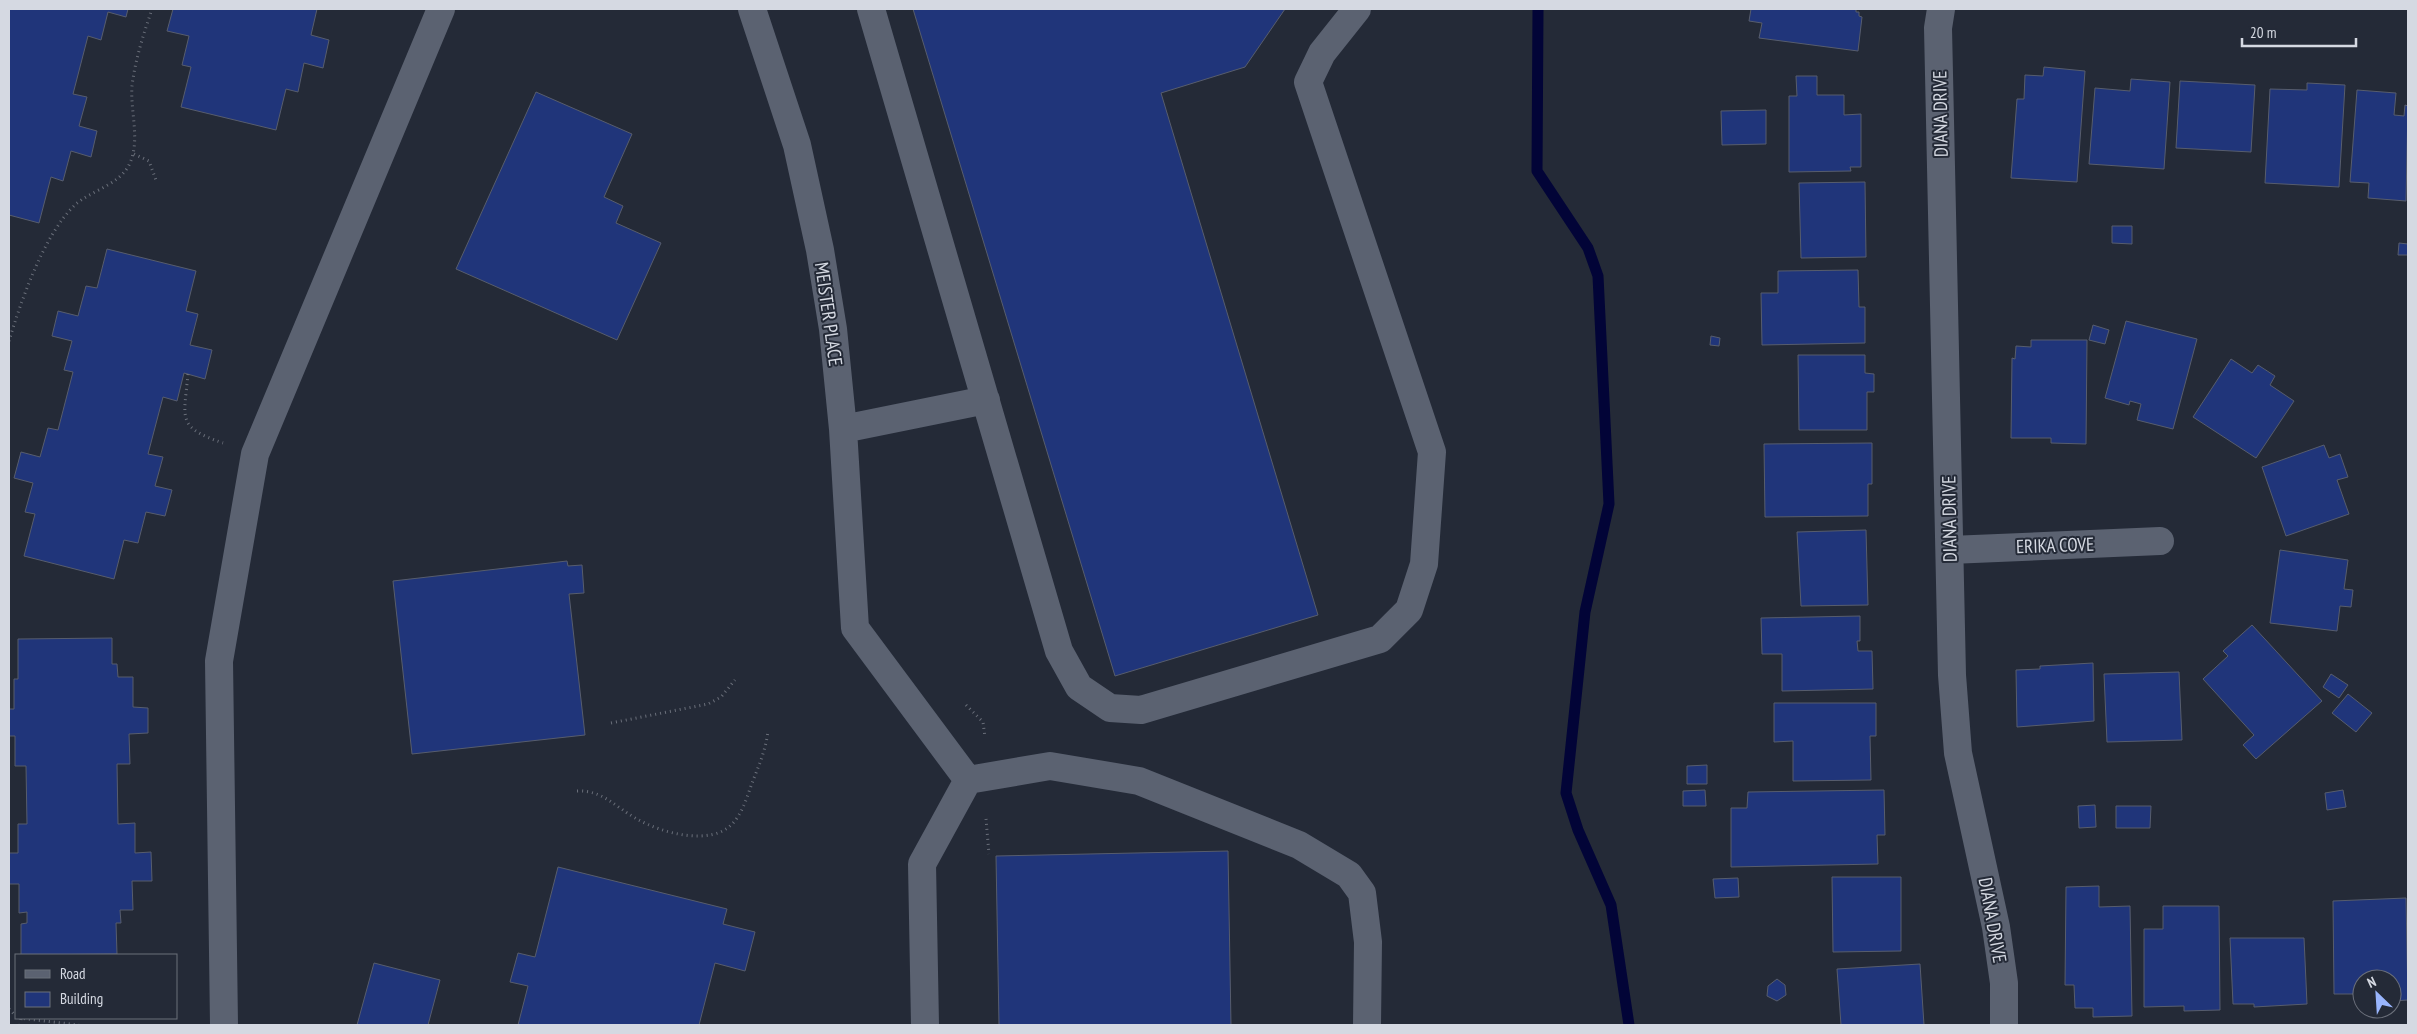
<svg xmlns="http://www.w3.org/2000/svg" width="2417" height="1034" font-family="'PT Sans Narrow',sans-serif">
<rect width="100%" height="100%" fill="#242a37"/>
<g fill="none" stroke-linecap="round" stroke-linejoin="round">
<path stroke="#020437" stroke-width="11" d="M1538,9L1537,171L1588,248L1598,276L1609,504L1585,612L1566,793L1578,830L1611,905L1629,1025"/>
</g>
<path fill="#20357a" stroke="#575d6d" d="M9,9H128L126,17L108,12L101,40L88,36L73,94L87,97L79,126L97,131L91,157L71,151L63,181L51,177L39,223L9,215Z
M173,9H317L311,35L329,40L323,68L304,63L298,92L286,89L276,130L181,107L191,67L182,65L189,36L167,31Z
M913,9H1285L1245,67L1161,93L1318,615L1115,676Z
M1751,9H1856V12H1859V16L1862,17L1858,51L1759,38L1762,23L1749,21Z
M2044,67L2085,71L2077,182L2011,178L2017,99H2024L2025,75L2043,76Z
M1796,76H1817V95H1844V115L1861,114V167H1850L1851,171L1789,172V96H1797Z
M2131,79L2170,82L2164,169L2089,164L2095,88L2130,91Z
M2180,81L2255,85L2251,152L2176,148Z
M2307,83L2345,85L2339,187L2265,183L2270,89L2307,90Z
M2357,90L2396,93L2394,115L2404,116L2405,105L2408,106L2406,201L2368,198L2369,183L2350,182Z
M536,92L632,134L604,197L623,206L616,223L661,243L617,340L456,269Z
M1766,110V144L1722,145L1721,111Z
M1865,182L1866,257L1801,258L1799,183Z
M2112,226H2132V244L2112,243Z
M2399,243L2408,244V255H2398Z
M107,249L196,271L186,311L198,314L190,345L212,350L205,379L184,373L177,401L163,397L148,454L163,457L155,486L172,490L165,516L146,512L138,543L124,540L114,579L24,556L35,514L25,512L33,483L14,478L21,452L40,457L48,428L58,430L73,372L64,370L72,341L52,336L58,311L78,316L86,286L97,288Z
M1858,270L1859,307H1865V343L1762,345L1761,293H1778V271Z
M2126,321L2197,339L2173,429L2137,420L2141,404L2130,401L2129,405L2105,398Z
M2093,325L2109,330L2105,344L2089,340Z
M1711,336L1720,338L1719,346L1710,345Z
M2031,340H2087L2086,444L2051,443V438H2011L2012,358L2015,359L2016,346L2031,347Z
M1798,355H1865V373L1874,374V392H1867V430H1799Z
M2231,359L2252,373L2258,365L2275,376L2270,385L2294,401L2256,458L2193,417Z
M1872,443V484H1868V516L1765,517L1764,444Z
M2324,445L2329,458L2340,454L2348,477L2337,480L2349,514L2286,536L2262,467Z
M1866,530L1868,605L1801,606L1797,532Z
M2280,550L2348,560L2344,589L2353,590L2351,607L2340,606L2337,631L2270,623Z
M567,561L568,566L582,565L584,593L569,594L585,735L412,754L393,581Z
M1860,616V641H1857L1858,651H1872L1873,689L1782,691V654H1762L1761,618Z
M2252,625L2322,701L2256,759L2243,745L2254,735L2203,679L2228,656L2223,651Z
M112,638V664H117L118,677H133V707L148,708V733L129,734L130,764H117L118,824L135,823V853L151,852L152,881H132L133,910H120L121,923H116L117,954L21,955V924L27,923V912L19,913V884H9V853H18V824H27L26,766H15V736H9V709H14V679H18V639Z
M2093,663L2094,721L2017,727L2016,670L2040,669V666Z
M2179,672L2182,740L2107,742L2104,674Z
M2331,674L2348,685L2339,698L2323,687Z
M2348,694L2372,713L2356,732L2332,713Z
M1774,703H1876V736H1870L1871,780L1793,781V741L1774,742Z
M1707,765V784H1687V766Z
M1705,790L1706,806H1683V791Z
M1884,790L1885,835H1877L1878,864L1731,867V808H1747L1748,792Z
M2343,790L2346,807L2327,810L2325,793Z
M2095,805L2096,827L2079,828L2078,806Z
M2116,806H2151L2150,828H2116Z
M1228,851L1231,1025H999L996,856Z
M558,867L727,909L723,924L755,932L745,971L715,963L699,1025H518L528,986L510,982L518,953L535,957Z
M1832,877H1901V951L1833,952Z
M1738,878L1739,897L1715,898L1713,879Z
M2099,886V907L2130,906L2132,1016L2093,1017V1008H2075L2074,985H2065L2066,887Z
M2406,898L2408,1000L2392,1001V979H2362V994H2334L2333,901Z
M2163,906H2219L2220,1010L2184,1011V1006L2144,1007V929H2163Z
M2230,938H2304L2307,1004L2254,1007V1004H2233Z
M374,963L440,980L428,1025H357Z
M1920,964L1924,1025H1841L1837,969Z
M1777,979L1785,985L1786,995L1777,1001L1767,996L1768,986Z"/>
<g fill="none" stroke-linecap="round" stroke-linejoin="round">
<path stroke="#6a6f7a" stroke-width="3" stroke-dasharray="1 4" stroke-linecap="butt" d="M134,154L149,161L157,183
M9,341C21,301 44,234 75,205C90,191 119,185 129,165C141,141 130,112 132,86C135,60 144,33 152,9
M188,374C184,419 176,427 223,443
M966,705L983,722L985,737
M611,723L708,704L721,697L735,680
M577,791C603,790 615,807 637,819C661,833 712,847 733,823C744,811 748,793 754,778C760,763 766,748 768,731
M986,819L989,854
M9,1009L16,1016
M19,1018L79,1025
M20,1025L21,1019"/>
<path stroke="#5b6271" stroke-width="28" d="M752,9L797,145L820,250L833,329L843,429L855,628L968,780L1050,766L1139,781L1299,845L1349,875L1362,893L1368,942L1367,1025
M871,9L1059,651L1079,687L1110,708L1141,710L1380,639L1409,610L1424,564L1432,452L1308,82L1322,53L1357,9
M1941,9L1938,28L1952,675L1958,753L1996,927L2004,983V1025
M843,429L986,400
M1950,550L2160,541
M224,1025L219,661L255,454L441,9
M925,1025L922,864L968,780"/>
</g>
<g text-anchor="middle" stroke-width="4" stroke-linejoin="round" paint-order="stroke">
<g font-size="19" fill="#d5d9e2" stroke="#242a37">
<text transform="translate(1940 114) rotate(-91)" y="7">DIANA DRIVE</text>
<text transform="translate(829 314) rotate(82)" y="7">MEISTER PLACE</text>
<text transform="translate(1949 519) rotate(-91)" y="7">DIANA DRIVE</text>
<text transform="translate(2055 545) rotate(-2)" y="7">ERIKA COVE</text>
<text transform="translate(1993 920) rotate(80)" y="7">DIANA DRIVE</text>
</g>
</g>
<rect width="2417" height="1034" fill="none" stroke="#d5d9e2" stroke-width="20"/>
<rect x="15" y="954" width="162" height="65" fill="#242a37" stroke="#6b707b"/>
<rect x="25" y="970" width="25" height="8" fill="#5b6271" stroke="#6b707b"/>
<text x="60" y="979" font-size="15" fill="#d5d9e2">Road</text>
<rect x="25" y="992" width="25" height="15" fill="#20357a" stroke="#6b707b"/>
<text x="60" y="1004" font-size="15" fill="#d5d9e2">Building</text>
<g transform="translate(2377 994) rotate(335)"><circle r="24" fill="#242a37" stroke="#6b707b"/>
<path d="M0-4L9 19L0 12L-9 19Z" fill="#99b5fd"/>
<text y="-8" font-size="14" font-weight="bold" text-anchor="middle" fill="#d5d9e2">N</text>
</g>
<path d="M2242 38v8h114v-8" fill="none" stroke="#d5d9e2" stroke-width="2.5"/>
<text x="2250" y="38" font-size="15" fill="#d5d9e2" stroke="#242a37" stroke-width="4" paint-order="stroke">20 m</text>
</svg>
